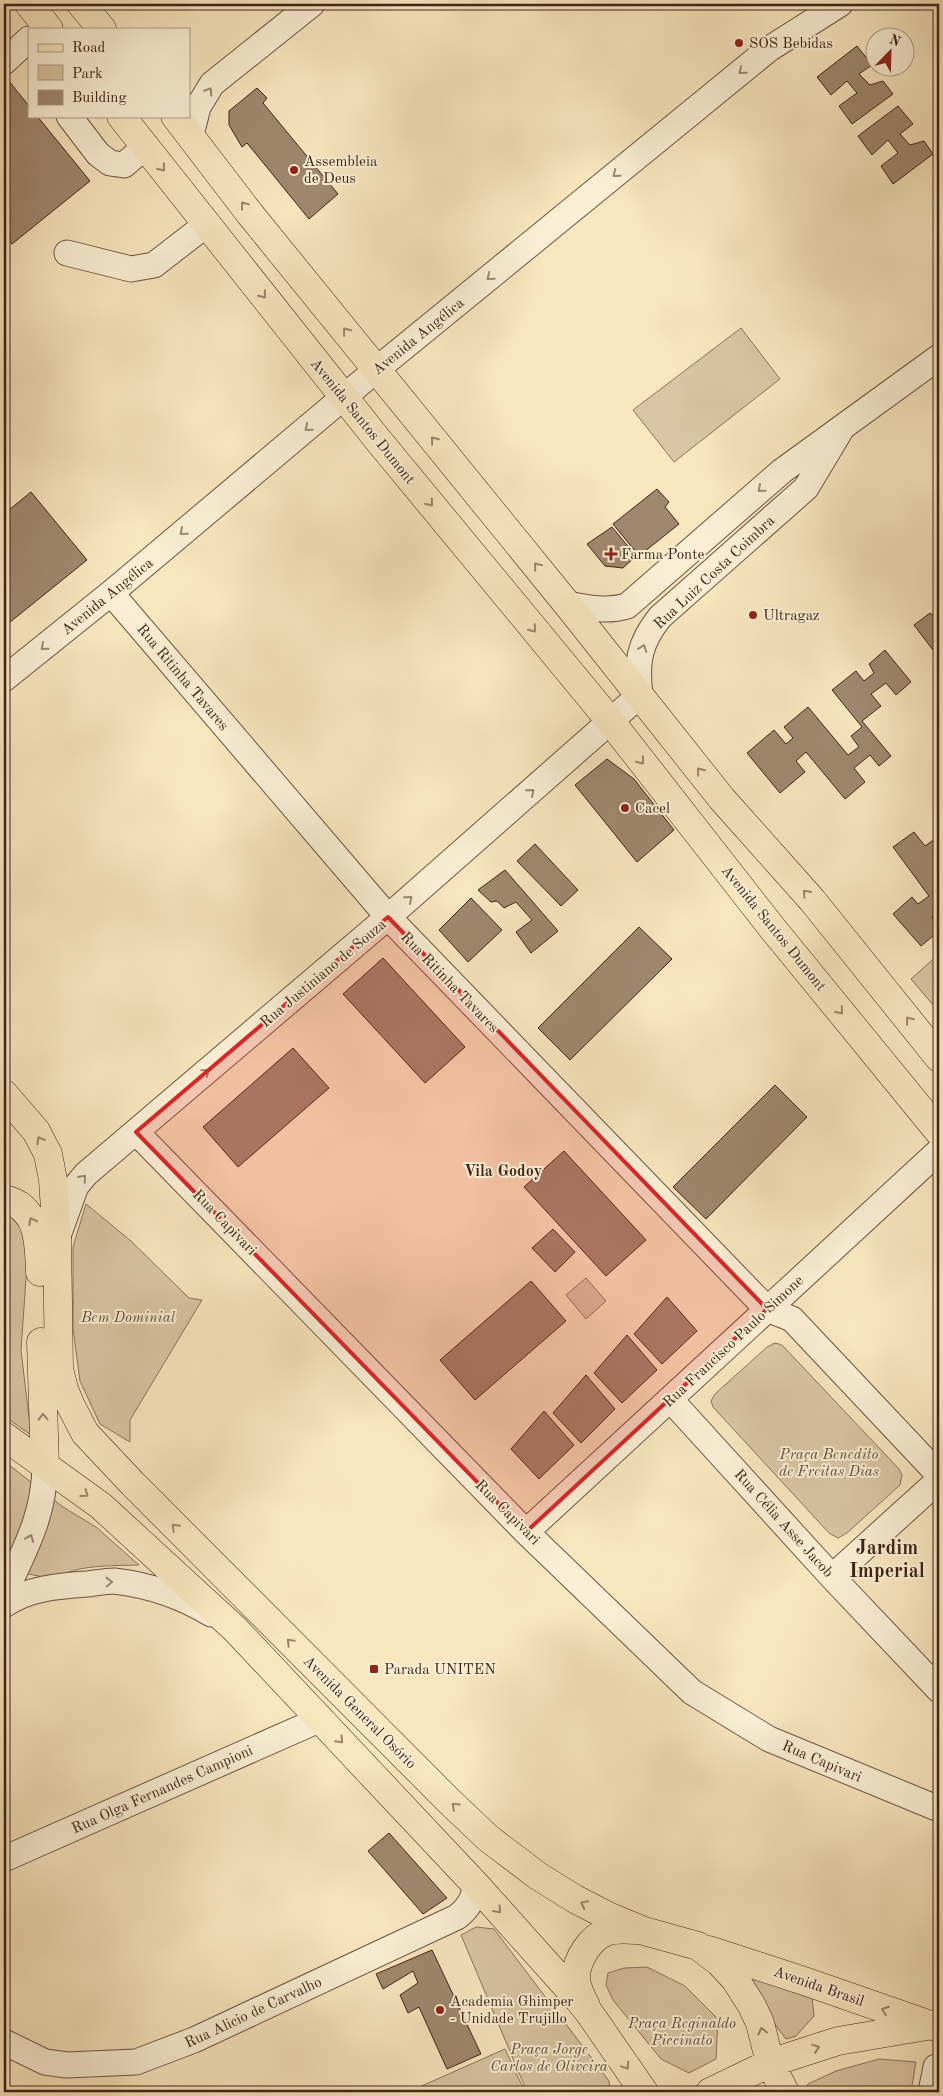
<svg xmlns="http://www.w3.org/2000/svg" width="943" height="2096" font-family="'Old Standard TT',serif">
<rect width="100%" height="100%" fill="#f8e6bf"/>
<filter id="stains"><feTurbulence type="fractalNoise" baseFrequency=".004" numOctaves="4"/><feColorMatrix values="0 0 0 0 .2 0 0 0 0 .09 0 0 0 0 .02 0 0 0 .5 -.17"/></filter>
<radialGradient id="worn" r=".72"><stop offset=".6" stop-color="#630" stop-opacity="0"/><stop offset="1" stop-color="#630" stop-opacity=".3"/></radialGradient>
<path fill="#d9c5a3" stroke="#8c745e" d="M741,328L780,379L674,462L633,410Z
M939,954V1012L911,979Z
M86,1204L131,1241L189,1298L202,1300L130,1420V1442L100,1424L80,1381L73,1328V1247Z
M4,1217H11L29,1237L21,1350L31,1435L4,1416Z
M586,1278L606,1301L586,1319L566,1295Z
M775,1343L782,1345L899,1469L902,1475L900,1485L847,1533L838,1538L829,1533L713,1407L711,1401L715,1394L767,1347Z
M4,1461L63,1507L96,1527L139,1565C110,1566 80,1564 53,1579L4,1569Z
M476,1927L494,1929L609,2081L610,2092H527L461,1935Z
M647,1967L685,1986L718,2019L716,2059L689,2073L661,2059L613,2000L606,1985L608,1973L624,1968Z
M744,1972L812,1996L814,2016L796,2036L786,2039L776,2026L762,1997Z
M505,2049L525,2092H408Z
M879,2059L916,2062L911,2092H805L808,2084L836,2071Z"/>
<path fill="#9f886f" stroke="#3f2318" d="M857,46L872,65L859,74L870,85L883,81L893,94L852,124L839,106L857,93L847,81L831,95L817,77Z
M4,75L29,106V116H37L90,181L12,244L4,233Z
M257,88L267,98L263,103L338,194L309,219L247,143L242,147L229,125V111Z
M898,106L913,124L900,134L910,145L924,141L933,154L893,184L881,166L898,153L888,140L872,155L858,136Z
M657,489L669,502L665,507L679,524L639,556L613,524Z
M31,492L87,560L4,627V514Z
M612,527L636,556L623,568L605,566L587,544Z
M930,613L939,620V658L914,625Z
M885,650L911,682L896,695L886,683L871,694L881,706L862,721L891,756L879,766L870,755L854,768L865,782L845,799L806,752L796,761L805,772L780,793L747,753L774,730L786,744L793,738L784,727L808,707L848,755L859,747L851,736L862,727L832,690L856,671L864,681L874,673L869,664Z
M607,759L634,779L674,830L637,862L575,785Z
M914,832L925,846L939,836V851L935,854L939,860V912L932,917L939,927V931L921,946L893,914L912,897L918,904L929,896L893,847Z
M535,844L578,890L561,906L517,861Z
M505,870L558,931L531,953L516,932L532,920L516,902L504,908L497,901L491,902L478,890Z
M471,898L502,930L468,962L439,930Z
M639,927L672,959L570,1060L538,1028Z
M383,958L465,1047L425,1083L343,994Z
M293,1048L329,1088L238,1167L203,1127Z
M775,1085L807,1117L706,1219L673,1187Z
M564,1151L646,1240L606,1276L524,1187Z
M553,1229L575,1252L555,1272L532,1248Z
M531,1281L566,1321L475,1400L440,1360Z
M667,1297L697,1331L662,1364L634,1334Z
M627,1335L657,1370L622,1403L594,1373Z
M586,1375L615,1409L581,1443L553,1413Z
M544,1411L574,1445L539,1479L511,1449Z
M389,1833L447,1898L423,1914L368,1851Z
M432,1950L481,2054L447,2069L419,2007L408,2013L400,1995L418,1983L413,1971L383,1989L376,1974Z"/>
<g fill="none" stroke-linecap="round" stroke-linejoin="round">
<g stroke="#6d5442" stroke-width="27">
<path id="minor" d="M4,62L29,39
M69,116L98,154L110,163L124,165L146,146
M191,135L198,107L212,84L312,4
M67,253L131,269L154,265L207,224
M111,593L388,917L767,1309L792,1319L939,1475
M567,604C588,608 607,612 627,606L782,471L939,357
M4,679L111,593L376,370L769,49L840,4
M136,1132L526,1532L692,1692L769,1739L939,1809
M58,1236L76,1186L86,1174L388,917L640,695C636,663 639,643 660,617L806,488L842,428
M670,1399L832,1577L939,1690
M526,1532L939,1151
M832,1577L939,1480
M4,1591L10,1582C29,1541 44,1512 45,1466
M4,1605C28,1588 59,1586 88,1584C96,1583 106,1581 114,1581C148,1585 182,1596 211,1614
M4,1859L321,1719
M4,2042L45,2062L67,2065L136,2062L194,2040L457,1917C469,1908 473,1899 476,1885
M931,2092L936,2067"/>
</g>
<g stroke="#3f2318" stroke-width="29">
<path id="major" d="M29,4L49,29
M81,4L102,29
M121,116L378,440L611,722L773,929L939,1132
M175,116L250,214L567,604L722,799L812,900L939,1058
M4,1094L36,1131L48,1154L53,1180L57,1238L59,1369L64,1389L71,1406L85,1433L133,1484L449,1801L488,1838L538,1876L575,1899L610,1917L644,1931L698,1946L719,1962L735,1979L752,2006L760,2023L770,2063L785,2092
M4,1199C39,1207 39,1242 40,1272
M41,1342L45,1466
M4,1436L101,1506L235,1629L476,1885L578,1999L588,2011L644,2092
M709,1950L807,1982L939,2028
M586,2006C581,1997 576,1987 576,1976C577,1959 590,1938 606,1932C616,1928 628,1930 638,1930
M710,2092L770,2063L838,2041L927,2026"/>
</g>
<use href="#minor" stroke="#faefd5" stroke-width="25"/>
<use href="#major" stroke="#f8e6bf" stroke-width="28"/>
</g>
<defs><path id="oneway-chevron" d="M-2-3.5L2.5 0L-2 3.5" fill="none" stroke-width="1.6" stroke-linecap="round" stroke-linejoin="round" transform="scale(1.25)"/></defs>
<g stroke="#9c8976">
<use href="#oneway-chevron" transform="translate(742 71) rotate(141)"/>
<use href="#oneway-chevron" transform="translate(209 91) rotate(-57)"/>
<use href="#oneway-chevron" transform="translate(616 174) rotate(141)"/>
<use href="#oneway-chevron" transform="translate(490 277) rotate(141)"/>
<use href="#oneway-chevron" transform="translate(308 428) rotate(140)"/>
<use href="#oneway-chevron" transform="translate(761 489) rotate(139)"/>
<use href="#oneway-chevron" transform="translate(183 532) rotate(140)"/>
<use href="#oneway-chevron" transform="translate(44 647) rotate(141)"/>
<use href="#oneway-chevron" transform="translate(643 648) rotate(-70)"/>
<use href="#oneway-chevron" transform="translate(531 792) rotate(-41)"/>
<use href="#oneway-chevron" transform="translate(409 899) rotate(-41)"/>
<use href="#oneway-chevron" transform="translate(206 1072) rotate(-40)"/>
<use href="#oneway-chevron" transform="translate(83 1178) rotate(-49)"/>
<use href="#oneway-chevron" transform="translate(30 1538) rotate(-68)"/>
<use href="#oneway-chevron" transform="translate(109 1582) rotate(-1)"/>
</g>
<g stroke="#9c846c">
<use href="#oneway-chevron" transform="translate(162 168) rotate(52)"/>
<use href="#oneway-chevron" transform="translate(244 205) rotate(-127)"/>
<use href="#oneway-chevron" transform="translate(263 295) rotate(52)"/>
<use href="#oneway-chevron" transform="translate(346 331) rotate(-129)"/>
<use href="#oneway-chevron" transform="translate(434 440) rotate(-129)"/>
<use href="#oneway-chevron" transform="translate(430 503) rotate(51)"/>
<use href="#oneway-chevron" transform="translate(537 566) rotate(-129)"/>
<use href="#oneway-chevron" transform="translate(533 629) rotate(51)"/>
<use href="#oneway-chevron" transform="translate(641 761) rotate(52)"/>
<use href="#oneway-chevron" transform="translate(700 771) rotate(-128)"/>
<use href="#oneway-chevron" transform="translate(806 893) rotate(-131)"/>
<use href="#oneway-chevron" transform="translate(840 1011) rotate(51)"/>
<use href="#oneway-chevron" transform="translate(909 1020) rotate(-129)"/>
<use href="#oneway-chevron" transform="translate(40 1140) rotate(-119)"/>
<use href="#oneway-chevron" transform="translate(32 1221) rotate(-117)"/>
<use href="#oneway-chevron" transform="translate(43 1417) rotate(-92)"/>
<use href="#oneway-chevron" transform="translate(85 1494) rotate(36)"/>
<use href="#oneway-chevron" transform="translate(175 1527) rotate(-135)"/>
<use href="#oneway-chevron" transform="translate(290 1642) rotate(-135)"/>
<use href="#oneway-chevron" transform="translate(340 1740) rotate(47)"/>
<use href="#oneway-chevron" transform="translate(455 1806) rotate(-137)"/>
<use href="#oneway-chevron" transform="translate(584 1904) rotate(-154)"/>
<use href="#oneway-chevron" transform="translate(498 1910) rotate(48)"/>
<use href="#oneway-chevron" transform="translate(885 2010) rotate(-160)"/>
<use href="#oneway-chevron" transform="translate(762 2031) rotate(-104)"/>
<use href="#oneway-chevron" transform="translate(816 2048) rotate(-18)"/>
<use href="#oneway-chevron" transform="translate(626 2066) rotate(56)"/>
</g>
<path fill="#d62828" fill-opacity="0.2" stroke="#d62828" stroke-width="4" stroke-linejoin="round" d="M388,917L767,1309L526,1532L136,1132Z"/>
<g fill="#8f2418" stroke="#faefd5" stroke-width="2">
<circle cx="739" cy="43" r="5"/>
<circle cx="294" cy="170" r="5"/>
<path d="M608.5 546.5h5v5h5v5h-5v5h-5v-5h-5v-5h5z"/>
<circle cx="753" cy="615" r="5"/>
<circle cx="625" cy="808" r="5"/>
<rect x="369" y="1664" width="10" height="10" rx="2.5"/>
<circle cx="440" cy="2010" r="5"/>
</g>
<g text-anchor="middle" stroke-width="4" stroke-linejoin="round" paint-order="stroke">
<g font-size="15" fill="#3f2318" stroke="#faefd5" text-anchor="start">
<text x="749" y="48">SOS Bebidas</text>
<text x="304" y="166">Assembleia<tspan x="304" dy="17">de Deus</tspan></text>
<text x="621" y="559">Farma Ponte</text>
<text x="763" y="620">Ultragaz</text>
<text x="635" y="813">Cacel</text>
<text x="384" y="1674">Parada UNITEN</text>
<text x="450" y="2006">Academia Ghimper<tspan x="450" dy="17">- Unidade Trujillo</tspan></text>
</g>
<g font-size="15" fill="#3f2318" stroke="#faefd5">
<text transform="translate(418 336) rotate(-39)" y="5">Avenida Angélica</text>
<text transform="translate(363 421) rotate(51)" y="5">Avenida Santos Dumont</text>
<text transform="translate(714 572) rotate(-43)" y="5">Rua Luiz Costa Coimbra</text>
<text transform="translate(107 596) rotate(-39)" y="5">Avenida Angélica</text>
<text transform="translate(183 677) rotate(50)" y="5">Rua Ritinha Tavares</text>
<text transform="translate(774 928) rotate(51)" y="5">Avenida Santos Dumont</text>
<text transform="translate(323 973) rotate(-40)" y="5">Rua Justiniano de Souza</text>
<text transform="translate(450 982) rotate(46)" y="5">Rua Ritinha Tavares</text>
<text transform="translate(225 1222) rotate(46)" y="5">Rua Capivari</text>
<text transform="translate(733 1341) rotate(-43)" y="5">Rua Francisco Paulo Simone</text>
<text transform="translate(508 1512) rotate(45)" y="5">Rua Capivari</text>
<text transform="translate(784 1523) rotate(48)" y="5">Rua Célia Asse Jacob</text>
<text transform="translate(360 1712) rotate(45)" y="5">Avenida General Osório</text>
<text transform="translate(822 1761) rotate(23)" y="5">Rua Capivari</text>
<text transform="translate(162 1789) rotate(-24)" y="5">Rua Olga Fernandes Campioni</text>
<text transform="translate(819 1986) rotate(19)" y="5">Avenida Brasil</text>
<text transform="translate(253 2012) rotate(-25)" y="5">Rua Alicio de Carvalho</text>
</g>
<g font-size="15" font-style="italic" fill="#664c3b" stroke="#faefd5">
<text x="128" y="1322">Bem Dominial</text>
<text x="829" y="1459">Praça Benedito<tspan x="829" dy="17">de Freitas Dias</tspan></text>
<text x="682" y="2028">Praça Reginaldo<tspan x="682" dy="17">Piccinato</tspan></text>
<text x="549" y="2054">Praça Jorge<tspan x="549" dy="17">Carlos de Oliveira</tspan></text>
</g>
<g font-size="16" font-weight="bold" fill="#3f2318" stroke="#faefd5">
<text x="503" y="1176">Vila Godoy</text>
</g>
<g font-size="20" font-weight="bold" fill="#3f2318" stroke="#faefd5">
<text x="887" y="1554">Jardim<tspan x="887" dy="23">Imperial</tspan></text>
</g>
</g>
<rect width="943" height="2096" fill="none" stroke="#f8e6bf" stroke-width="20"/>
<rect x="5" y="5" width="933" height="2086" fill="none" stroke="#3f2318" stroke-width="2.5"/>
<rect x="10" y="10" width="923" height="2076" fill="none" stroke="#3f2318"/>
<rect x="28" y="28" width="162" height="90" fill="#faefd5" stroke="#af9d89"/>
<rect x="38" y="44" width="25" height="8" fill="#f8e6bf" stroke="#af9d89"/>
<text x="72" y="52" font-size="15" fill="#3f2318">Road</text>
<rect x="38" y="65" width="25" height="15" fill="#d9c5a3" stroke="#af9d89"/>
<text x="72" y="78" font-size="15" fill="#3f2318">Park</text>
<rect x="38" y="90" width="25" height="15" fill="#9f886f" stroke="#af9d89"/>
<text x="72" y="102" font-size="15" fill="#3f2318">Building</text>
<g transform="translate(890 52) rotate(23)"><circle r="24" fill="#faefd5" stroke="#af9d89"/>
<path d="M0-4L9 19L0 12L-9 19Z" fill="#8f2418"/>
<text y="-8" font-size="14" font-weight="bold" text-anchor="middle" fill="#3f2318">N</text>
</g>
<rect width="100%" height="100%" filter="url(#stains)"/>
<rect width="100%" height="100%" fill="url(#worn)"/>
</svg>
